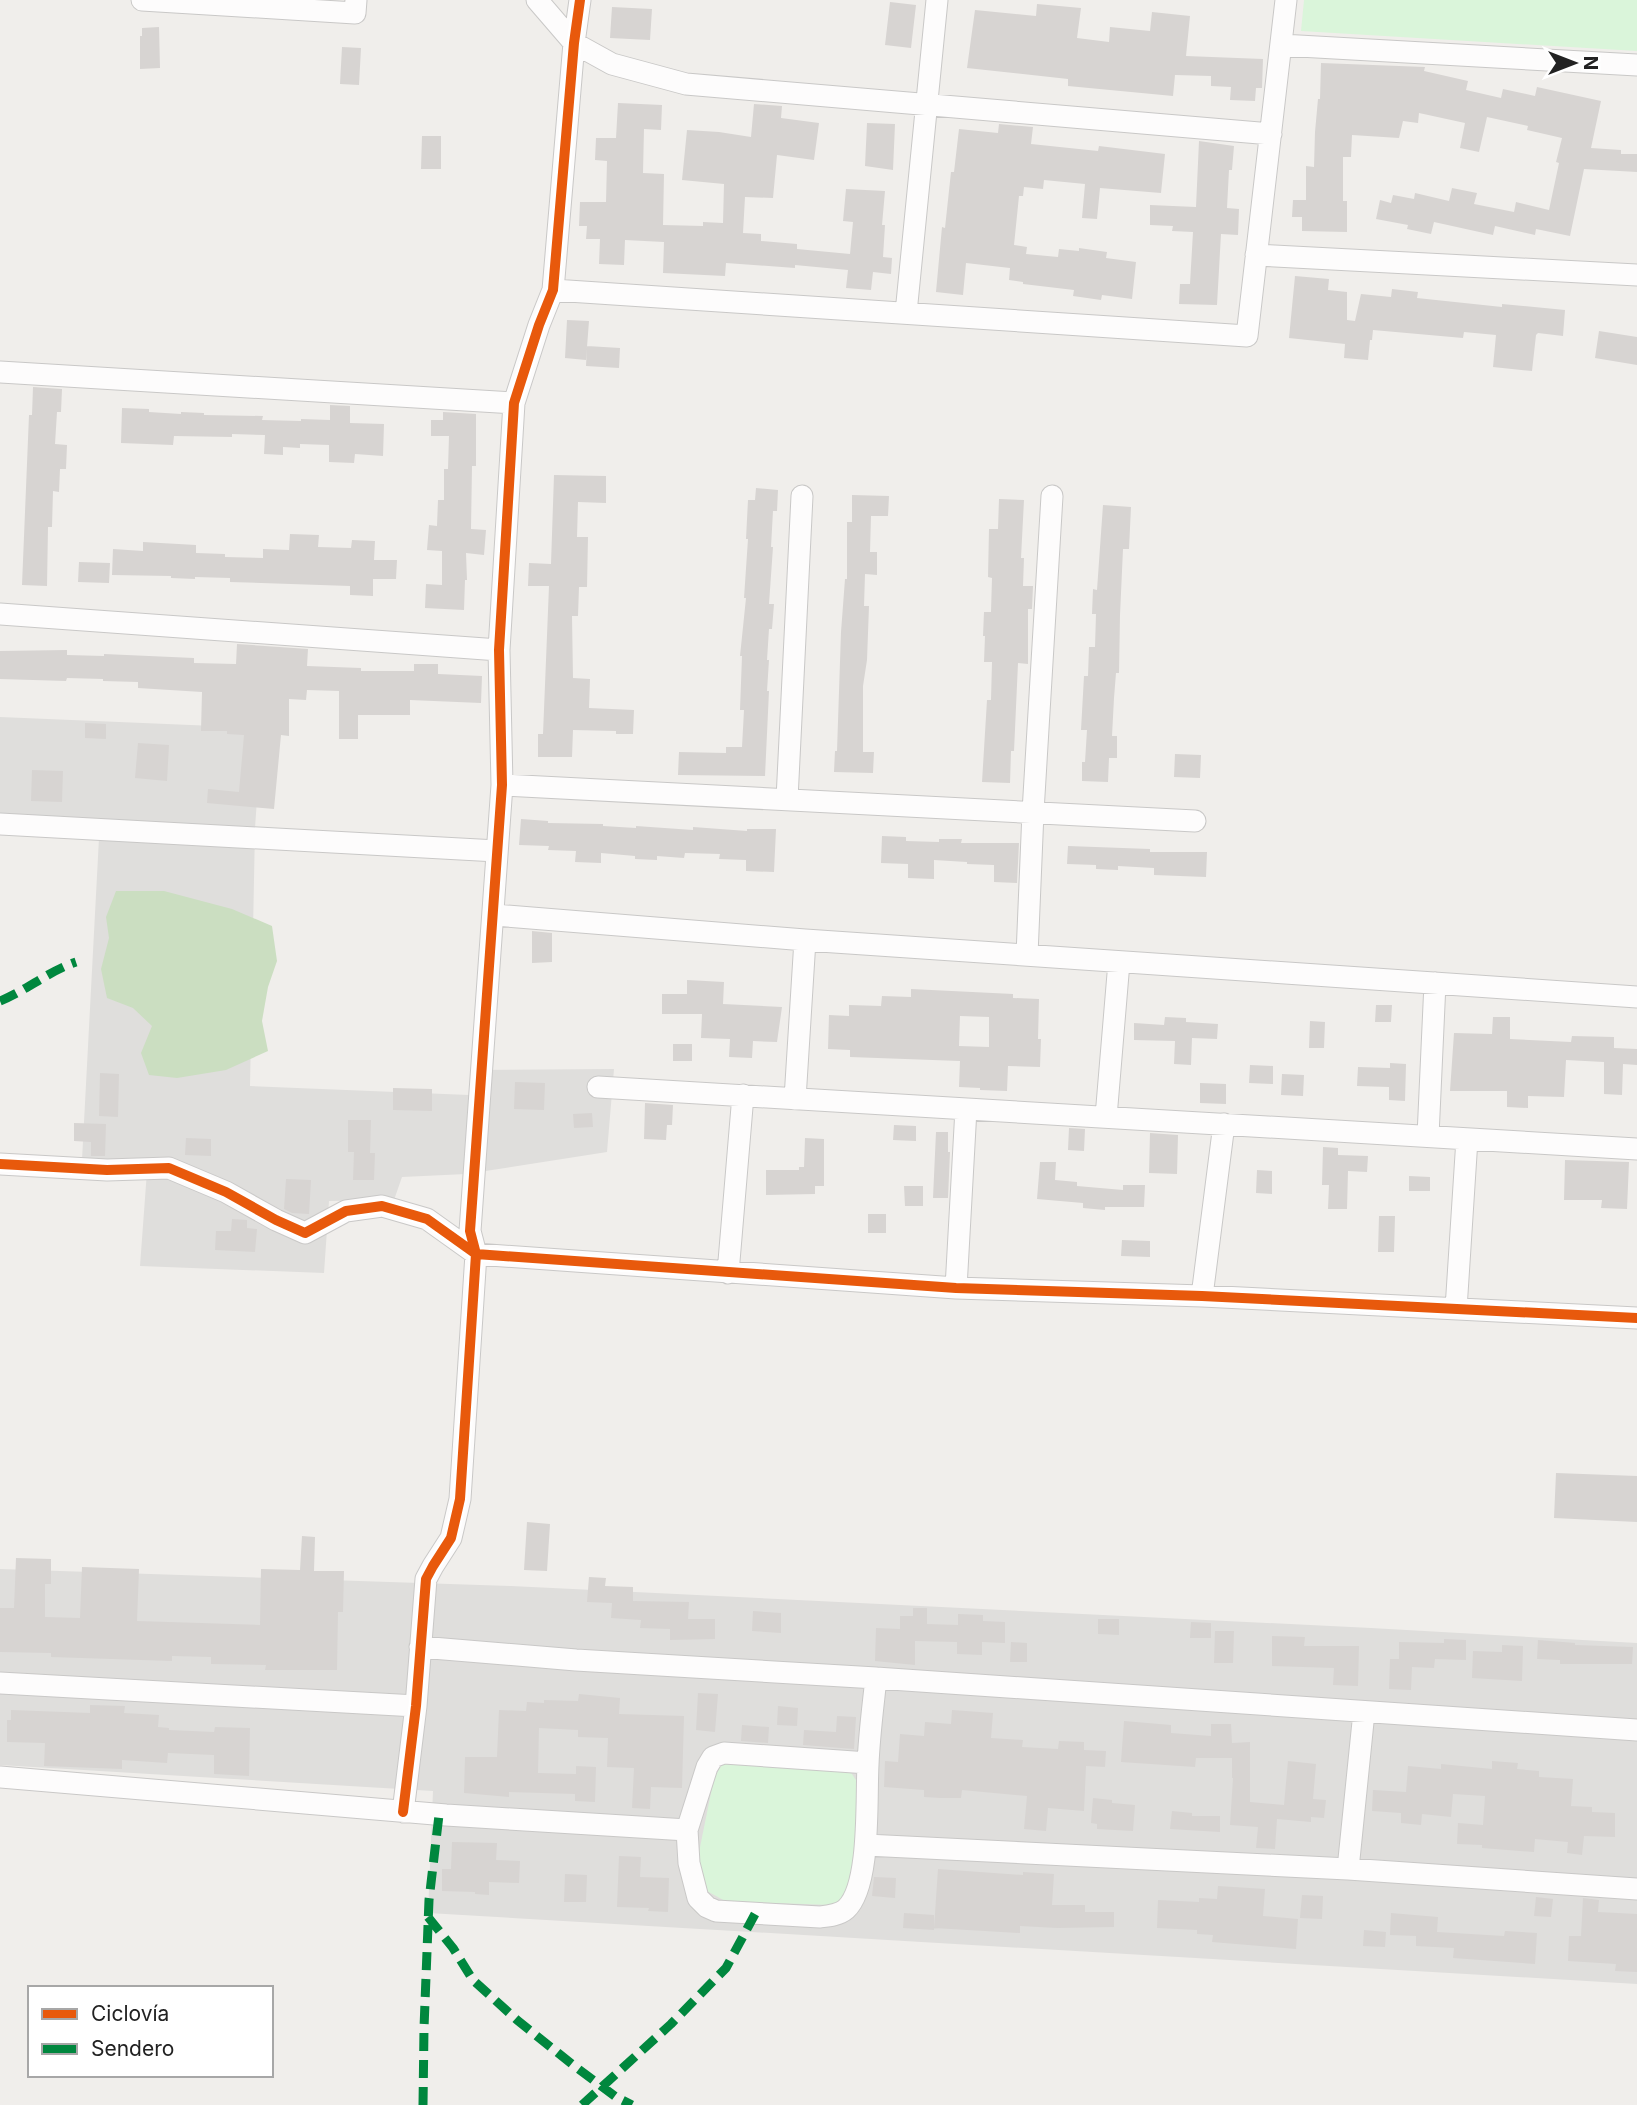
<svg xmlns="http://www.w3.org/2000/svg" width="1637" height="2105" font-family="Inter,sans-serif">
<rect width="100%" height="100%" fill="#f0eeeb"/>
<path fill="#dfdedc" d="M0,717L262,728L255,828L250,1086L469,1095L473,1070L614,1069L607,1152L466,1174L402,1177L394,1200L329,1201L324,1273L140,1266L147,1171L82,1160L100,819L0,813Z
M0,1569L511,1586L1371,1628L1637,1643V1984L428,1913L433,1791L0,1765Z"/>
<path fill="#cbdec1" d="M116,891H164L232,909L272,926L277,961L268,987L262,1021L268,1051L226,1070L177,1078L149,1075L141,1053L152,1026L133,1008L107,998L101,969L109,938L106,917Z"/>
<path fill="#daf5da" d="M1304,0H1637V51L1301,31Z
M733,1760L842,1769L852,1774L861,1788L852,1885L845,1899L831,1905L725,1901L707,1891L696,1867L714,1778L721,1766Z"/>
<path fill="#d7d4d2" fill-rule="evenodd" d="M890,2L916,5L911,48L885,45Z
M1037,4L1081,8L1077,38L1109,42L1110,27L1150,31L1152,12L1190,16L1186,56L1263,59L1262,88H1256L1255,101L1230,100L1231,87L1211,86V76L1175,75L1173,96L1068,86V79L967,68L975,10L1036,16Z
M612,7L652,9L650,40L610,38Z
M159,27L160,68L140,69V36H142V28Z
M342,47L361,48L359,85L340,84Z
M1321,63L1425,67L1424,71L1468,81L1466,90L1501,98L1503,89L1535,96L1537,87L1601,101L1591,148L1621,150V154H1637V172L1584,169L1570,236L1536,229L1535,235L1495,226L1493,235L1434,222L1431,234L1407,229L1408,225L1376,219L1380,200L1391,203L1393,195L1414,199L1415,193L1449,201L1452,188L1477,193L1474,204L1514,212L1516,202L1549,210L1559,163L1556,162L1562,138L1527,130L1528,126L1487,117L1479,152L1460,148L1465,123L1419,113L1418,123L1403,121L1399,138L1352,135L1351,157H1343V201H1347V232L1302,231V217H1292L1293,200H1306V166L1314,167L1315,132L1318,99H1320Z
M618,103L662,105L661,130L644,129L643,173L664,174L663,225L703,226V222L723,223L724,184L682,180L687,130L719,132L751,137L754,104L782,106L781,118L819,123L814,160L777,155L773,198L745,197L743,233L761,234V241L797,244V249L850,254L853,222L843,221L846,189L885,191L882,225H885L883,257L892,258L891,274L873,272L871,290L846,288L848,270L795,265V268L726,263L725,276L663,273L664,242L625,240L624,265L599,264L600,239H586L587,226H579L580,202H606L607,161L595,160L596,138H616Z
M867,123L895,124L893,170L865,166Z
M999,124L1033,127L1031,144L1098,151L1099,146L1165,154L1161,193L1100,188L1097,219L1082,218L1085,184L1044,180L1043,189L1024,187L1023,196H1019L1014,245L1027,247L1026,254L1058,257L1059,249L1079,251V248L1107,252L1106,258L1136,262L1132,299L1102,295L1101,300L1073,296L1074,290L1023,284V282L1009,280L1010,268L966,263L963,295L936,292L942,227L945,228L951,172H954L959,129L998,133Z
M422,136H441V169H421Z
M1199,141L1234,146L1232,170H1229L1227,208L1239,209L1238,235L1221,234L1217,305L1179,304L1180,284H1190L1193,232L1172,231L1173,226L1150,225V205L1196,207Z
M1295,276L1329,279L1328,290L1347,292V320L1355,321L1361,294L1391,297L1392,289L1418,292L1417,298L1502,307V304L1565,310L1563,336L1538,333L1536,335L1532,371L1493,367L1496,335L1464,332L1463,338L1373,330L1372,340H1370L1368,360L1344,358L1345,344L1289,338Z
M567,320L589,321L586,360L565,358Z
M1599,331L1637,337V365L1595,358Z
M587,346L620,348L619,368L586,366Z
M33,387L62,389L61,412H57L55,444L67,445L66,469H60L59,492L53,491L52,527H48L47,586L22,585L29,415H32Z
M330,405L350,406V423L384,424L383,456L355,454L354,463L329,462V445L300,444V448L283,447V455L264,454L265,435L232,434V437L174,436L173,445L121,443L122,408L149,409V412L181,414V412L204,413V415L263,416L262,420L301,421V419L330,420Z
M443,412L476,414V466H472L471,529L486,530L484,555L466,553L467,580H465L464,610L425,608L426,584L442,585V551L427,550L429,525L437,526L438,500H444V469H448L449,436H431V420H443Z
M554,475L606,476V503L578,502L577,537H588L587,587H579L578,616H572L573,678L590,679L589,708L634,710L633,734H616V731L573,730L572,757H538V734H543L549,586H528L529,563L551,564Z
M756,488L778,490L777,511H773L771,547H773L769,604H774L772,629H769L767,660H769L767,691H769L765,776L678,775L679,752L726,753V747H742L744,710H740L742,656H740L746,598H744L748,539H746L748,500H755Z
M852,495L889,496L888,516H871L870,552H877V575L865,574L864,606H869L867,660L863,686V752H874L873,773L834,772L835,751H837L841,632L845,579H847V522H852Z
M999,499L1024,500L1021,558H1024L1023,586H1033L1032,609H1028V664L1018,663L1014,751H1011L1010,783L982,782L987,700H991L992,662H984L985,636H983L984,612H991L992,578L988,577L989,529H998Z
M1103,505L1131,507L1129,549H1123L1120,615L1119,673H1116L1114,698L1112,736H1117V758H1109L1108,782L1082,781V762H1085L1087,730H1081L1084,676H1088L1089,647H1095L1096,614H1092L1093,589L1097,590Z
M290,534L319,535L318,547L351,548L352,540L375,541L374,560H397L396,579H373V596L350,595V586L230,582V578L195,577V579L171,578V576L112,575L113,549L143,551V542L196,545V553L225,554V557L263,558V549L289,550Z
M79,562L110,563L109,583L78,582Z
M237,644L308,649L307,666L361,668V671H414V664H438V674L482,676L481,703L410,700V715H358V739H339V691L307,690L306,700L289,699V736L281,735L274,809L207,803L208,789L239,792L244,735L227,734V731H201L202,692L138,688V682L103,681V679L67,678L66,681L0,679V651L67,650V655L104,656V654L194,658V663L236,664Z
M85,723L106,724V739L85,738Z
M138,743L169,745L167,781L135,778Z
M1175,754L1201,755L1200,778L1174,777Z
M32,770L63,771L62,802L31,801Z
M521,819L548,821V823L603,824V826L636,828V826L693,830V827L747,831V829H776L774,872L746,871V860L719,859L720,854L685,853L684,858L657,856V860L635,859V856L601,853V863L575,862L576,851L548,850L549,846L519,845Z
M882,836L906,837V841L939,842V839H962L961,843H1019L1017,883L994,882V865L967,864V862L934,860V879L908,878V864L881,863Z
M1068,846L1150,849V852H1207L1206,877L1154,875V868L1118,866V870L1096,869V865L1067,864Z
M532,931L552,933V962L532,963Z
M687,980L724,982L723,1004L782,1007L777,1042L753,1041L752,1058L729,1057L730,1039L701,1038L702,1014H662V994H687Z
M911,989L1013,994V998L1039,999L1038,1039H1041L1040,1067L1008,1066L1007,1091L980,1090V1088L959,1087L960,1061L850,1057V1050L828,1049L829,1015L849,1016V1005L881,1006L882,996L911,997ZM960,1016L989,1017V1047L959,1046Z
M1376,1005H1392L1391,1022H1375Z
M1165,1017L1186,1018V1022L1218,1024L1217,1039L1192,1038L1191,1065L1174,1064L1175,1041L1134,1040V1023L1164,1025Z
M1493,1017H1510V1039L1571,1042L1572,1036L1614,1037V1048L1637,1049V1065L1623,1064L1622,1095L1604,1094V1062L1566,1060L1564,1097L1528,1096V1108L1507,1107V1091H1450L1454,1033L1492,1034Z
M1310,1021L1325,1022L1324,1048H1309Z
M673,1044H692V1061H673Z
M1390,1063L1406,1064L1405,1101L1389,1100V1087L1357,1086L1358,1067L1390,1068Z
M1250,1065L1273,1066V1084L1249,1083Z
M100,1073L119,1074L118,1117L99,1116Z
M1282,1074L1304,1075L1303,1096L1281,1095Z
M515,1082L545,1083L544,1110L514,1109Z
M1200,1083L1226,1084V1104L1200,1103Z
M393,1088L432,1089V1111L393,1110Z
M645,1103L673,1105L672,1125H667L666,1140L644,1139Z
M592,1113L593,1127L574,1128L573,1114Z
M348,1120H371L370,1153H375L374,1180H353L354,1152H348Z
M74,1123L106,1124L105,1156H91V1142L74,1141Z
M894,1125L916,1126V1141L893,1140Z
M1069,1128L1085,1129L1084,1151L1068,1150Z
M936,1132H948V1152H950L948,1198H933Z
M1150,1133L1178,1135L1177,1174L1149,1173Z
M186,1138L211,1139V1156L185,1155Z
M805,1138L824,1139V1186H815V1194L766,1195V1170H799V1167H804Z
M1323,1147L1338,1148V1155L1368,1156L1367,1172L1348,1171L1347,1209H1328L1329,1185H1322Z
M1565,1160L1629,1162L1627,1209L1601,1208L1602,1200H1564Z
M1040,1162H1056L1055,1180L1077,1182V1186L1123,1190V1185H1145L1144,1207H1105V1210L1083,1208V1203L1037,1199Z
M1257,1170L1272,1171V1194L1256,1193Z
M1409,1176L1430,1177V1191H1409Z
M286,1179L311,1180L309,1214L292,1213L284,1209Z
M904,1186H923V1206H905Z
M868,1214H886V1233H868Z
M1379,1216H1395L1394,1252H1378Z
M232,1219L247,1220V1228L257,1229L255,1252L215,1250L216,1231H231Z
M1122,1240L1150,1241V1257L1121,1256Z
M1556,1473L1637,1476V1522L1554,1518Z
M527,1522L550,1524L547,1571L524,1570Z
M302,1536L315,1537L314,1571H344L343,1612H338L337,1670H265L266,1665L211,1664V1657L172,1656V1661L51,1657V1653L0,1652V1608H14L16,1558L51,1559V1584H45V1617L80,1618L82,1567L139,1569L137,1621L260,1625L261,1569L300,1570Z
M589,1577L606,1578L605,1586L633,1587V1601L689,1602L688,1619H715V1639L670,1640V1629L640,1628L641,1620L611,1618L612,1603L587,1602Z
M913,1608H927V1624L958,1625V1614L983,1615V1621L1005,1622V1643L982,1642V1655L957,1654V1642L915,1641V1665L875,1661L876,1628L900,1629V1616H913Z
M753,1611L781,1613V1633L752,1631Z
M1098,1619H1119V1635L1098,1634Z
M1191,1622L1211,1623V1638H1190Z
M1215,1631H1234L1233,1663H1214Z
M1272,1636L1305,1637L1304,1646H1359L1358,1686L1333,1685L1334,1668L1272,1666Z
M1444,1639L1466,1640V1660L1435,1659L1434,1668L1412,1667L1411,1690L1389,1689L1390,1659H1399V1642L1444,1643Z
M1538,1640L1575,1643V1645L1633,1647L1632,1664H1560V1660L1537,1659Z
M1011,1642L1027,1643V1662H1010Z
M1502,1645L1523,1646L1522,1681L1472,1678L1473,1651L1502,1652Z
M698,1693L718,1694L715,1732L696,1730Z
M579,1694L620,1698L619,1714L684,1716L682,1788L651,1787L650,1809L632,1808L634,1768L607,1767L608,1738L578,1737V1730L539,1728L538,1773L576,1774V1766L596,1767L595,1802L575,1801V1794L509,1792V1797L464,1793L465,1757H497L499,1710L526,1711L527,1702L544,1703V1700L578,1701Z
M90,1705L125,1706L124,1713L159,1715L158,1727L169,1728V1730L214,1732L215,1727L250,1728L249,1776L214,1774V1755L168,1753L167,1763L122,1760V1769L44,1766L45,1743L7,1742V1720H11V1710L90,1713Z
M778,1706L798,1708L797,1726L777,1725Z
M952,1710L993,1713L991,1738L1023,1740L1022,1747L1058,1749L1059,1741L1084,1742V1750L1106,1751L1105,1767L1086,1766L1084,1811L1048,1808L1046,1831L1024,1829L1027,1796L962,1790L961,1798H941L924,1797V1790L884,1787L885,1761L898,1762L900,1734L924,1736L925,1722L951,1724Z
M837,1716L856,1717L854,1749L803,1745L804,1730L836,1732Z
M1124,1721L1171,1725V1733L1211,1736V1724H1231L1232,1743L1250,1742V1802L1284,1805L1288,1761L1316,1764L1313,1799L1326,1800L1324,1818L1311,1817V1822L1277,1819L1275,1849L1256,1848L1258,1827L1230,1825L1233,1778H1232V1758H1196L1195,1767L1121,1762Z
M742,1725L769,1727L768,1743L741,1741Z
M1492,1761L1518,1763L1517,1769L1539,1771V1777L1573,1779L1571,1806L1592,1807V1812L1615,1813V1837L1584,1836L1582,1855L1567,1853L1568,1842L1535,1839L1534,1852L1482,1848V1845L1457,1844L1458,1823L1483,1825L1485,1796L1453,1794L1451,1817L1422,1814L1421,1825L1401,1823V1813L1372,1811L1373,1790L1406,1792L1408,1766L1441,1769V1764L1492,1769Z
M1093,1798L1112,1800V1803L1135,1805L1133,1831L1097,1829V1824L1091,1823Z
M1172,1811L1192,1813V1816H1220V1832L1170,1829Z
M452,1842L497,1843L496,1860L520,1861L519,1883L489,1882V1895L475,1894V1892L442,1891V1869H451Z
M619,1856L641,1857L640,1877L669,1878L668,1912L648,1911L649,1908L617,1907Z
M938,1869L1023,1875V1872L1054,1874L1052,1905H1085V1912H1114V1927L1057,1928L1020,1926V1933L934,1928Z
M565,1874L587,1875L586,1902H564Z
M874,1877L896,1878L895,1898L872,1896Z
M1218,1886L1265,1889L1263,1916L1298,1919L1296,1949L1212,1942L1213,1935L1197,1934V1930L1157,1928L1158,1900L1199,1902V1898L1217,1899Z
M1302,1895L1323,1896L1322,1919L1300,1918Z
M1536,1897L1553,1899L1551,1917L1534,1916Z
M1583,1898L1599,1900L1598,1912L1637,1914V1972L1615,1971L1616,1964L1568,1961L1569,1936H1581Z
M904,1913L934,1915V1930L903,1928Z
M1391,1913L1438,1917L1437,1932L1504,1936L1505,1931L1537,1933L1535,1964L1453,1958L1454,1948L1416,1946V1936L1390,1935Z
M1364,1930L1386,1932L1385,1947L1363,1946Z"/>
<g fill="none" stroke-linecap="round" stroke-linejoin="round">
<g stroke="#c9c8c7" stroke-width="23">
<path id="minor" d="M142,0L355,13L356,0
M537,0L574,43L612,64L686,84L1271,134
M1281,45L1637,65
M1256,255L1637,275
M553,290L1247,336L1286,0
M906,313L937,0
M0,372L514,403
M0,614L499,650
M502,785L1195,821
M787,799L802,496
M0,824L497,851
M494,915L805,940L1637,997
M1027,955L1033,812L1052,496
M598,1087L1637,1149
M795,1099L805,940
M1106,1117L1119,962
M1428,1136L1435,983
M0,1164L107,1170L169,1168L226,1192L276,1220L305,1233L346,1211L382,1206L427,1219L476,1254L956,1288L1202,1296L1637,1318
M728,1273L743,1095
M956,1288L966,1109
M1202,1296L1224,1124
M1456,1309L1467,1139
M420,1647L576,1660L876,1678L1637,1730
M0,1683L416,1706
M868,1763L724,1753L713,1757L707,1767L687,1830L689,1863L698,1898L707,1907L716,1911L820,1917C829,1916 839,1915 846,1909C871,1886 866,1799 868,1765C869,1736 873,1707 876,1678
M0,1777L446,1815L687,1830
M403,1812L416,1706L426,1579L433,1566L451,1538L460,1499L476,1254L470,1231L502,785L499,650L514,403L539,325L553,290L574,43L580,0
M866,1845L1348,1869L1637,1889
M1348,1869L1364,1712"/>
</g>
<use href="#minor" stroke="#fdfcfc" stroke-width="21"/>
<path stroke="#00873e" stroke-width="9" stroke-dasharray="18 9" stroke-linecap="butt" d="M0,1001C27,990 49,971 76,962
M428,1917L453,1948L473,1980L517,2020L573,2065L616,2097L632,2105
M423,2105L424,2028L429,1900L439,1815
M582,2105L671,2024L726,1968L755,1914"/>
<g stroke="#fff" stroke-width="15">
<path id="cycleway" d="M0,1164L107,1170L169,1168L226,1192L276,1220L305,1233L346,1211L382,1206L427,1219L476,1254L956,1288L1202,1296L1637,1318
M403,1812L416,1706L426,1579L433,1566L451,1538L460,1499L476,1254L470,1231L502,785L499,650L514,403L539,325L553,290L574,43L580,0"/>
</g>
<use href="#cycleway" stroke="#e8590c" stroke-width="10"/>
</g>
<rect x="28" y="1986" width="245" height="91" fill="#ffffff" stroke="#a7a7a7" stroke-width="2"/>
<rect x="42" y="2009" width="35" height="10" fill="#e8590c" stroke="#a7a7a7" stroke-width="2"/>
<text x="91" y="2021" font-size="21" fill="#222222">Ciclovía</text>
<rect x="42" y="2044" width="35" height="10" fill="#00873e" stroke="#a7a7a7" stroke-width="2"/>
<text x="91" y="2056" font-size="21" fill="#222222">Sendero</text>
<g transform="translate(1574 63) rotate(90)" stroke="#ffffff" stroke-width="5" paint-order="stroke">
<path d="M0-5L12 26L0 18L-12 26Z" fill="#222222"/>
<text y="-10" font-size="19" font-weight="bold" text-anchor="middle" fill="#222222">N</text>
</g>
</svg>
